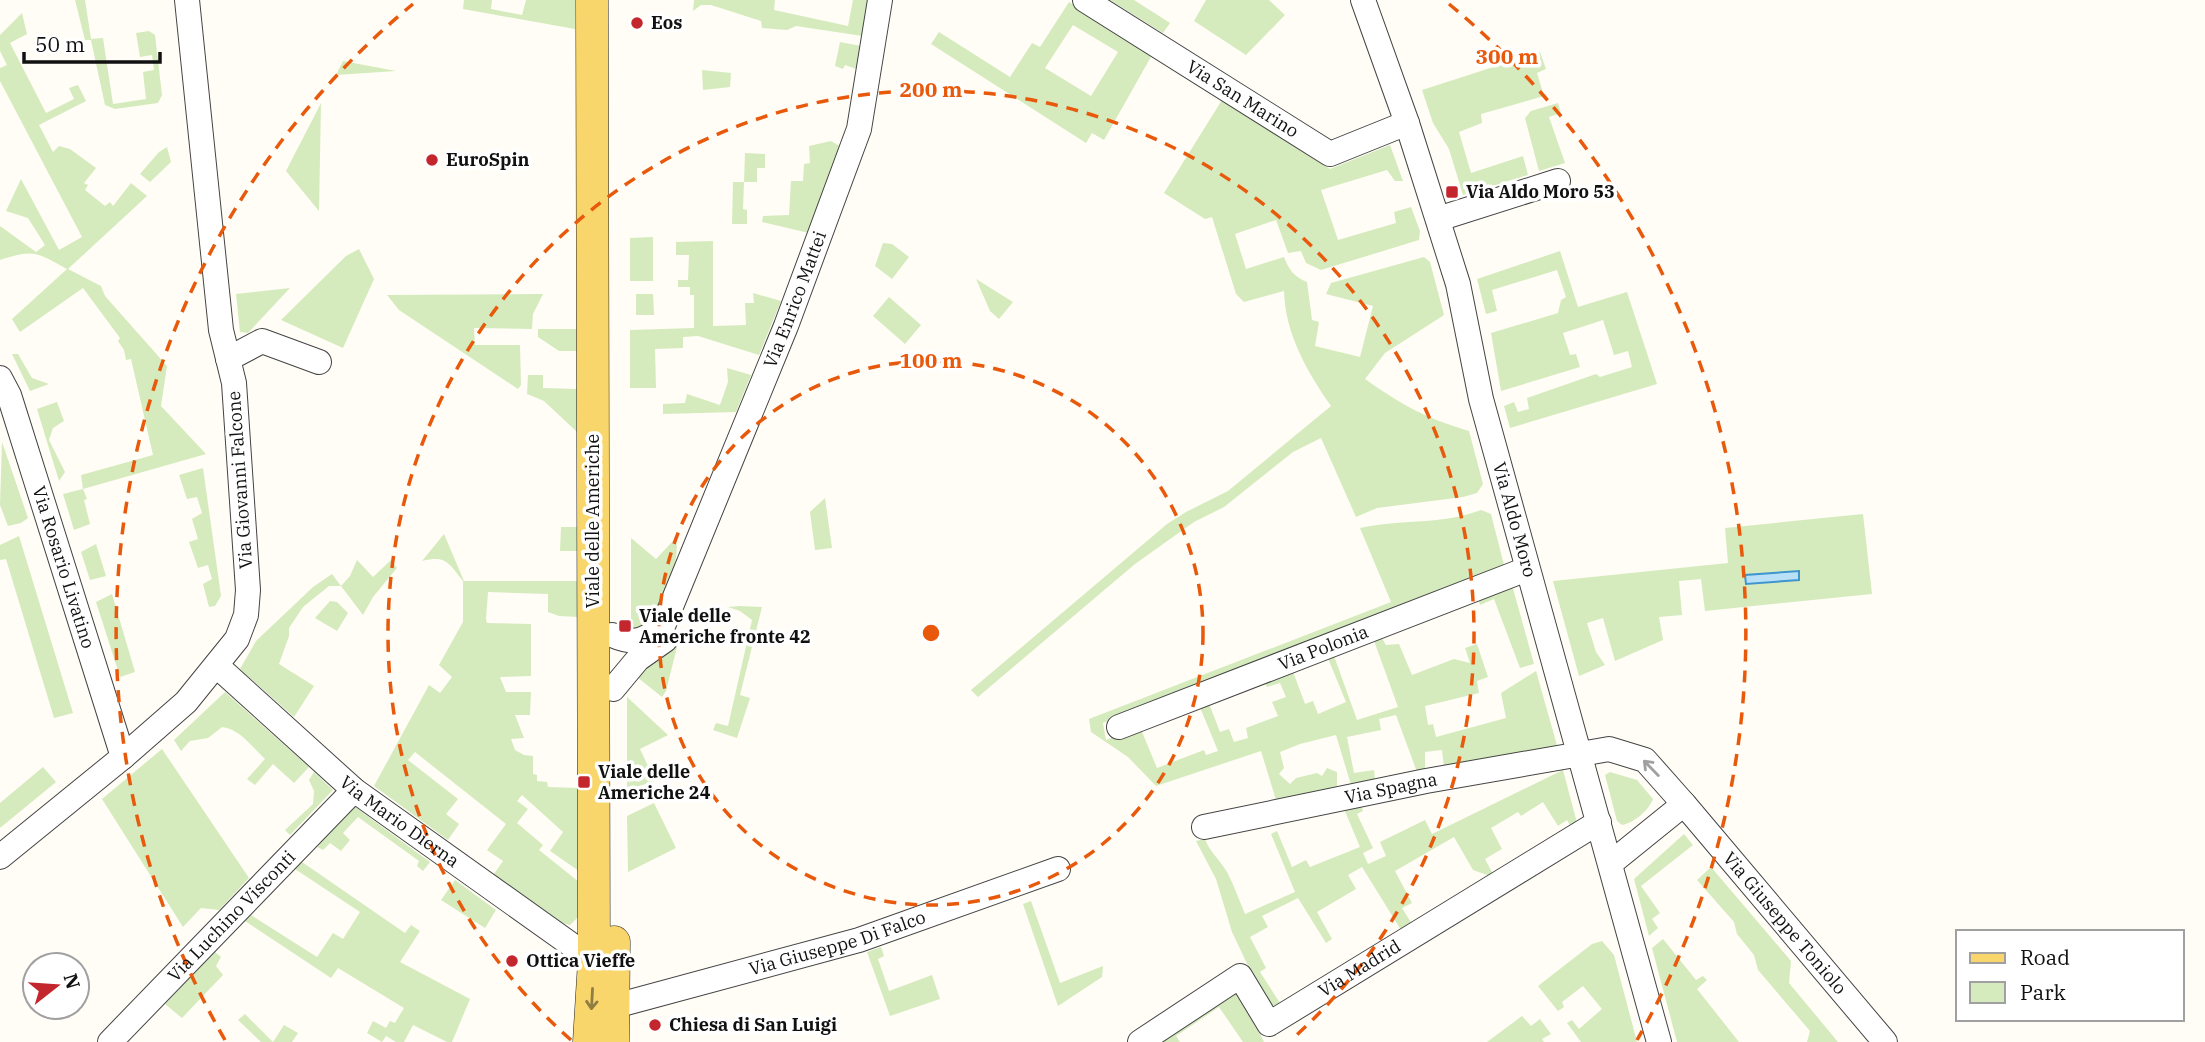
<svg xmlns="http://www.w3.org/2000/svg" width="2205" height="1042" font-family="'IBM Plex Serif',serif">
<rect width="100%" height="100%" fill="#fffdf5"/>
<path fill="#d5ebbd" fill-rule="evenodd" d="M75,0H85L91,39L103,38L113,104L146,99L143,72L154,70L152,55L140,57L136,33L149,31L155,35L162,95L158,103L115,109L105,105L91,40H85Z
M464,0H492L491,9L522,15L526,0H575V29L463,9Z
M694,0H775L774,10L848,26L853,0H874L869,37L796,26L787,30L762,28L761,21L711,5H701L693,11Z
M1110,0H1134L1170,23L1163,33Z
M1206,0H1269L1285,15L1246,55L1194,21Z
M1069,2L1152,55L1104,140L1092,133L1086,143L931,44L939,32L1010,77L1032,43L1040,47ZM1073,25L1118,52L1091,96L1045,68Z
M22,13L27,34L10,43L46,113L74,99L69,88L78,85L86,101L39,125L53,152L59,146L70,149L96,168L84,183L88,185L85,190L105,206L110,202L113,206L131,183L147,196L68,269L101,286L105,296L167,366L161,406L206,454L83,489L87,499L84,500L90,524L74,530L63,494L83,489L81,475L153,455L131,359L126,360L124,350L118,341L120,338L83,288L20,332L12,319L67,269C36,252 34,249 0,260V226L36,252L45,245L28,218L6,211L21,179L59,250L82,237L0,81V68L7,65L0,51V35Z
M840,42L861,46L856,69L845,65L843,69L835,66Z
M1540,52L1546,69L1537,73L1544,96L1481,114L1482,123L1459,132L1471,173L1523,156L1528,175L1463,195L1449,149L1433,123L1422,90Z
M343,61L396,71L336,75Z
M702,70L731,73L730,87L703,90Z
M1222,100L1330,169L1390,145L1403,181H1395L1387,170L1321,190L1338,240L1396,223L1394,212L1411,207L1420,231L1419,240L1321,270L1306,263L1301,251L1288,253L1276,220L1235,234L1246,269L1284,257C1289,270 1294,277 1307,282L1312,320L1319,322L1315,346L1360,357L1373,306L1326,294L1331,283L1424,257L1430,262L1444,315L1385,353L1365,379C1402,405 1425,418 1469,431L1483,484L1477,493L1463,497L1377,508L1356,517L1321,438L1293,452L1224,507L1194,522L1135,564L978,697L971,690L1167,524L1186,512L1228,491L1331,406C1307,372 1285,333 1284,291L1244,302L1236,294L1212,217L1205,219L1164,193Z
M321,103L319,211L286,171Z
M1558,103L1561,113L1549,117L1565,163L1539,171L1525,118L1531,111Z
M831,141L843,148L809,233L762,222L763,216L789,215L791,181H803L804,164L810,163L809,146Z
M167,147L171,162L150,182L140,174L159,152Z
M745,153L765,154V168H757V182H744L743,209L747,210V224H732L733,182H744Z
M653,237V281H630V238Z
M713,241V326L746,325L745,303H754L753,293L781,301L759,355L698,336L683,337V348L655,349L656,388H630V330L694,328V295H690V287H678V280H688L689,255H676V242Z
M883,243L892,244L909,257L892,279L875,266Z
M359,249L374,279L343,348L281,320L346,256Z
M1560,251L1578,307L1627,292L1657,384L1510,428L1504,406L1514,402L1518,412L1529,409L1527,398L1596,374L1600,377L1632,367L1628,351L1614,355L1603,320L1563,333L1570,355L1576,354L1580,367L1501,391L1491,333L1558,313L1561,300L1566,297L1557,270L1492,290L1497,311L1486,314L1477,279Z
M976,279L1013,302L999,319L990,311Z
M290,288L248,333L240,332L236,294Z
M543,294L533,314L532,329L474,328L475,345H520L521,385L518,389L399,310L387,295Z
M636,294H653L654,315H636Z
M889,297L921,325L905,344L873,316Z
M538,329H577V351H559L538,337Z
M12,354H18L32,378L49,384L30,391Z
M727,368L751,375L736,412L663,414V404L685,403L687,394L720,405L728,382Z
M528,375H543V388L577,389V432L544,401L527,394Z
M57,402L64,421L53,428L49,440L65,472L59,481L37,409Z
M2,442L28,518L21,523L8,526L0,505Z
M203,468L221,596L215,606L209,607L203,584L212,579L208,565L198,568L189,542L198,539L192,519L202,513L197,497L187,499L179,475Z
M825,498L832,548L815,550L810,512Z
M1481,510L1491,514L1505,569L1103,723L1106,740L1140,727L1157,768L1204,750L1206,755L1218,751L1199,705L1208,701L1220,732L1229,729L1234,742L1248,738L1246,728L1278,716L1272,702L1286,697L1280,683L1267,687L1263,680L1292,669L1305,704L1313,701L1318,714L1346,702L1327,656L1333,653L1357,720L1398,707L1373,638L1380,635L1386,645L1399,644L1412,675L1454,659L1470,663L1465,648L1477,644L1488,677L1477,681L1479,693L1425,706L1428,725L1433,724L1436,737L1506,718L1501,693L1536,671L1558,749L1444,767L1442,750L1425,752V770L1417,772L1396,715L1379,719L1381,730L1347,737L1354,773L1374,770L1375,780L1351,785L1336,735L1300,744L1280,752L1284,768L1279,774L1290,784L1296,778L1317,773L1322,776L1327,768L1337,772V788L1276,800L1261,751L1156,786L1128,757L1091,732L1089,719L1391,602L1360,528C1401,519 1442,525 1481,510Z
M1863,514L1872,594L1705,611L1701,579L1679,581L1682,615L1659,617L1663,640L1615,661L1603,618L1587,623L1596,652L1605,665L1579,676L1553,581L1728,563L1725,528Z
M561,527H577V551H560Z
M444,534L464,581H578V617L559,616L548,612V594L488,592L486,619L487,623L531,624V676L500,677L506,692H531L530,715H515L524,738L511,739L515,750L524,755L533,756V774L537,775V781L547,782L548,787L579,788V871L550,851L563,832L522,795L517,801L528,809L517,823L543,845L539,850L579,882V916L570,925L562,923L494,874L503,861L487,850L506,824L415,752L408,760L458,799L446,814L459,824L448,840L374,786L429,685L440,693L452,677L439,665L463,622V581C448,563 447,555 422,561Z
M19,536L73,713L54,718L6,559L0,560V545Z
M631,538L656,559L671,543L676,541C681,557 662,615 647,625C644,628 636,629 631,630Z
M96,544L106,576L90,580L81,552Z
M357,560L373,577L391,560L397,568L373,597L363,615L341,586H329L303,607L289,628V636L279,664L314,686L294,717L240,669L256,641L313,587L332,574L341,586L350,576Z
M1512,585L1534,664L1520,668L1494,599L1480,605L1478,598Z
M112,594L135,672L120,677L96,602Z
M330,601L337,602L348,613L337,631L315,618Z
M739,606L762,607L740,695L750,698L737,738L713,730L716,723L728,726L752,620L740,611L728,607Z
M679,639L666,691L662,697L637,677L652,660L675,646Z
M225,692L309,767L294,783L273,764L255,785L247,779L265,759C252,747 240,729 222,727L208,738L190,741L181,751L174,740Z
M627,697L668,735L640,749L655,781L627,790Z
M162,749L249,878L219,910L201,908L183,927L102,799Z
M43,767L56,782L0,828V803Z
M1563,770L1577,823L1571,827L1567,820L1558,826L1543,802L1521,816L1518,812L1491,828L1502,849L1485,859L1493,874L1490,876L1473,870L1454,837L1395,871L1412,903L1402,908L1412,924L1401,930L1362,867L1348,875L1356,889L1317,912L1332,939L1326,943L1298,898L1262,916L1268,927L1250,937L1266,968L1260,972L1280,1003L1272,1006L1266,1004L1232,932L1216,879L1196,841L1205,839C1209,851 1220,860 1227,872C1234,885 1239,900 1245,914L1295,892L1271,834L1277,831L1292,867L1306,860L1310,867L1360,847L1344,809L1361,805L1363,811L1357,814L1373,848L1363,853L1368,864L1386,856L1380,842L1425,820L1432,834Z
M314,772L333,790L290,835L285,830L313,804L314,791L309,780Z
M1610,772L1637,780L1653,799C1649,810 1634,823 1622,825L1617,821L1605,775Z
M654,803L676,848L628,872L627,816Z
M355,807L430,862L423,871L417,866L419,861L358,817L343,833L350,840L341,851L330,843L323,850L317,847Z
M1684,834L1693,845L1641,886L1660,913L1652,919L1658,928L1649,936L1634,879Z
M302,862L405,933L411,925L420,931L400,962L470,999L452,1042H447L413,1025L404,1042H396L386,1036L382,1042L367,1033L373,1021L386,1028L390,1021L395,1023L404,1008L338,968L331,978L245,921L251,915L317,957L333,933L343,939L360,912L295,869Z
M1711,867L1791,961L1789,983L1838,1042H1807L1810,1031L1758,970L1754,955L1737,934L1734,922L1697,880Z
M455,880L496,910L485,928L441,900Z
M1031,901L1060,983L1103,966L1102,977L1058,1006L1023,904Z
M1663,939L1696,980L1703,976L1707,980L1697,989L1739,1042H1677L1652,948Z
M1602,941L1614,955L1637,1042H1581L1567,1023L1572,1020L1579,1029L1602,1009L1583,986L1562,1002L1564,1007L1558,1011L1538,986L1592,944Z
M881,947L884,956L878,959L889,991L932,975L940,999L890,1016L867,952Z
M215,952L221,957L216,966L223,975L182,1018L165,1004Z
M1235,992L1241,994L1264,1042H1243L1219,1007L1176,1036L1180,1042H1157Z
M245,1014L273,1042L284,1025L298,1033L292,1042H261L238,1020Z
M1522,1016L1531,1026L1540,1019L1551,1034L1542,1039L1544,1042H1487Z"/>
<path fill="#b9e0f7" stroke="#3f96cf" stroke-width="2" d="M1799,571V580L1746,584L1745,575Z"/>
<g fill="none" stroke-linecap="round" stroke-linejoin="round">
<g stroke="#444" stroke-width="26">
<g id="minor">
<path id="s1" d="M1085,0L1330,154L1407,123"/>
<path id="s2" d="M1363,0L1407,123L1458,284L1481,399L1659,1042"/>
<path d="M1438,219L1558,181"/>
<path d="M228,359L262,341L319,362"/>
<path id="s3" d="M0,378L9,395L123,757"/>
<path id="s4" d="M612,635C635,645 644,641 663,626L786,326L859,129L880,0"/>
<path id="s5" d="M217,666L354,790L594,961"/>
<path d="M613,689L638,659L665,640"/>
<path id="s6" d="M1119,727L1527,569"/>
<path id="s7" d="M1684,804L1885,1042"/>
<path id="s8" d="M1204,827L1426,781L1609,749L1645,760L1684,804L1611,863"/>
<path d="M0,857L123,757L186,702L237,639L246,615L248,590L234,383L221,330L187,0"/>
<path id="s9" d="M615,1006L859,940L1058,869"/>
<path id="s10" d="M110,1042L354,790"/>
<path id="s11" d="M1140,1042L1240,976L1269,1024L1599,822"/>
</g>
</g>
<g stroke="#222" stroke-width="33">
<path id="major" d="M589,1042L594,961L592,0
M613,1042L614,942"/>
</g>
<use href="#minor" stroke="#fff" stroke-width="24"/>
<use href="#major" stroke="#f9d66b" stroke-width="32"/>
</g>
<defs><path id="oneway-shaft" d="M-6 0H5M1.5-3L5.5 0L1.5 3" fill="none" stroke-width="1.6" stroke-linecap="round" stroke-linejoin="round" transform="scale(1.75)"/></defs>
<use stroke="#a0a0a0" href="#oneway-shaft" transform="translate(1651 768) rotate(-134)"/>
<use stroke="#917d42" href="#oneway-shaft" transform="translate(592 999) rotate(93)"/>
<g fill="none" stroke="#e8590c" stroke-width="3.5" stroke-dasharray="12 9">
<circle cx="931" cy="633" r="272"/>
<path d="M571 1040A543 543 0 1 1 1291 1040"/>
<path d="M225 1040A815 815 0 0 1 413 4M1449 4A815 815 0 0 1 1637 1040"/>
</g>
<g fill="#c4262e" stroke="#fff" stroke-width="2.5">
<circle cx="637" cy="23" r="7"/>
<circle cx="432" cy="160" r="7"/>
<rect x="1445" y="185" width="14" height="14" rx="3.5"/>
<rect x="618" y="619" width="14" height="14" rx="3.5"/>
<rect x="577" y="775" width="14" height="14" rx="3.5"/>
<circle cx="512" cy="961" r="7"/>
<circle cx="655" cy="1025" r="7"/>
</g>
<g text-anchor="middle" stroke-width="7" stroke-linejoin="round" paint-order="stroke">
<g font-size="18" font-weight="bold" fill="#111" stroke="#fff" text-anchor="start">
<text x="651" y="29">Eos</text>
<text x="446" y="166">EuroSpin</text>
<text x="1466" y="198">Via Aldo Moro 53</text>
<text x="639" y="622">Viale delle<tspan x="639" dy="21">Americhe fronte 42</tspan></text>
<text x="598" y="778">Viale delle<tspan x="598" dy="21">Americhe 24</tspan></text>
<text x="526" y="967">Ottica Vieffe</text>
<text x="669" y="1031">Chiesa di San Luigi</text>
</g>
<g font-size="18" fill="#111" stroke="#fff">
<text dy="6" stroke="none"><textPath href="#s1" startOffset="186">Via San Marino</textPath></text>
<text dy="6" stroke="none"><textPath href="#s4" startOffset="408">Via Enrico Mattei</textPath></text>
<text transform="translate(240 480) rotate(-94)" y="6">Via Giovanni Falcone</text>
<text dy="6" stroke="none"><textPath href="#s2" startOffset="542">Via Aldo Moro</textPath></text>
<text transform="translate(593 521) rotate(-90)" y="6">Viale delle Americhe</text>
<text dy="6" stroke="none"><textPath href="#s3" startOffset="200">Via Rosario Livatino</textPath></text>
<text dy="6" stroke="none"><textPath href="#s6" startOffset="219">Via Polonia</textPath></text>
<text dy="6" stroke="none"><textPath href="#s8" startOffset="191">Via Spagna</textPath></text>
<text dy="6" stroke="none"><textPath href="#s5" startOffset="240">Via Mario Dierna</textPath></text>
<text dy="6" stroke="none"><textPath href="#s10" startOffset="175">Via Luchino Visconti</textPath></text>
<text dy="6" stroke="none"><textPath href="#s7" startOffset="156">Via Giuseppe Toniolo</textPath></text>
<text dy="6" stroke="none"><textPath href="#s9" startOffset="231">Via Giuseppe Di Falco</textPath></text>
<text dy="6" stroke="none"><textPath href="#s11" startOffset="282">Via Madrid</textPath></text>
</g>
</g>
<circle cx="931" cy="633" r="10" fill="#e8590c" stroke="#fff" stroke-width="3.5"/>
<g font-size="21" text-anchor="middle" font-weight="bold" fill="#e8590c" stroke="#fff" stroke-width="7" stroke-linejoin="round" paint-order="stroke">
<text x="1507" y="64">300 m</text>
<text x="931" y="97">200 m</text>
<text x="931" y="368">100 m</text>
</g>
<rect x="1956" y="930" width="228" height="91" fill="#ffffff" stroke="#a0a0a0" stroke-width="2"/>
<rect x="1970" y="953" width="35" height="10" fill="#f9d66b" stroke="#a0a0a0" stroke-width="2"/>
<text x="2020" y="965" font-size="21" fill="#111111">Road</text>
<rect x="1970" y="982" width="35" height="21" fill="#d5ebbd" stroke="#a0a0a0" stroke-width="2"/>
<text x="2020" y="1000" font-size="21" fill="#111111">Park</text>
<g transform="translate(56 986) rotate(73)"><circle r="33" fill="#ffffff" stroke="#a0a0a0" stroke-width="2"/>
<path d="M0-5L12 26L0 18L-12 26Z" fill="#c4262e"/>
<text y="-10" font-size="19" font-weight="bold" text-anchor="middle" fill="#111111">N</text>
</g>
<path d="M24 52v10h136v-10" fill="none" stroke="#111111" stroke-width="3.5"/>
<text x="35" y="52" font-size="21" fill="#111111" stroke="#ffffff" stroke-width="5" paint-order="stroke">50 m</text>
</svg>
